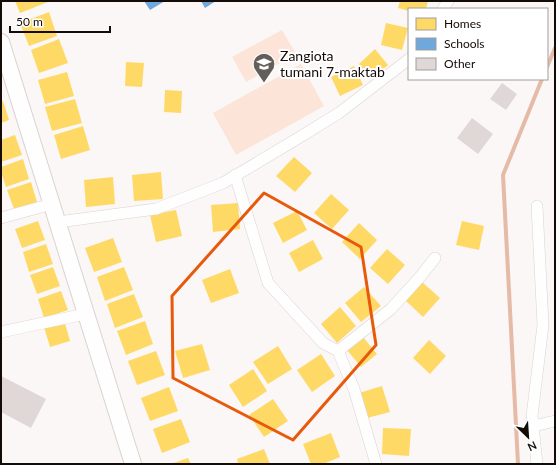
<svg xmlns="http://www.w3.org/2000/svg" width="556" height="465" font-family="Lato,sans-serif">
<rect width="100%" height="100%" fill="#faf7f6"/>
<path fill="#fce4d9" d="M282,30L296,54L246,82L232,57Z
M301,64L324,106L236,155L213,113Z"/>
<path fill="#ffd966" d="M15,1H47L48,2L20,13Z
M400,1H428L426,9H409V11L398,8Z
M49,12L57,36L29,46L20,23Z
M386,23L408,28L402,50L381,45Z
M59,39L68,63L39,73L31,50Z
M375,49L388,65L371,79L359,64Z
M126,62L144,63L142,87L125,86Z
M354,66L363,85L340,96L331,77Z
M67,72L74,96L45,104L38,80Z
M165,90L182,91L181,113L164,112Z
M75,99L82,123L52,131L45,107Z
M3,101L9,120L1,123V102Z
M83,126L90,150L61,159L54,135Z
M15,135L22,155L1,162V140Z
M294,157L312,173L295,192L276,176Z
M23,159L29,179L6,187L1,172V167Z
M161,172L163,199L134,201L132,175Z
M113,177L115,204L86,207L84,180Z
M31,182L37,202L14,209L7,190Z
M331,194L349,210L332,229L314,213Z
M238,203L240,229L213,232L211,205Z
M176,210L182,236L156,242L150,215Z
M297,211L307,230L283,243L273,223Z
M38,221L45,240L22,248L15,229Z
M462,221L484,226L479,250L456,245Z
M359,223L377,240L360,259L342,242Z
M113,238L122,262L94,272L85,248Z
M313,240L323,259L299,272L289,253Z
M46,244L53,264L29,272L23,252Z
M387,249L405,265L388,284L370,268Z
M53,267L60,286L37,294L30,275Z
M124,267L133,290L105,301L97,277Z
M230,269L239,293L211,303L202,280Z
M422,282L440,298L423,317L405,300Z
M364,287L381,306L361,322L345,303Z
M61,291L68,310L44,318L38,299Z
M134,294L143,317L115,328L107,304Z
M340,307L356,326L337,343L321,324Z
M64,320L70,341L50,347L44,327Z
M145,321L153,344L126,355L117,331Z
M363,337L377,354L361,367L347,350Z
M429,340L446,356L430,374L413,358Z
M202,344L210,370L183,378L175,351Z
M278,346L292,369L268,384L253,362Z
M156,351L165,375L137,385L128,361Z
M321,354L335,376L312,392L297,370Z
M253,369L267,391L243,407L229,385Z
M382,386L390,412L367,418L359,393Z
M169,387L178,411L150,421L141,398Z
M273,399L288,421L264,437L249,415Z
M181,419L190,442L162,453L153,429Z
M383,428L411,429L409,456L382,454Z
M331,433L340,457L323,464H311L303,444Z
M264,449L270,464H238L237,459Z
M188,458L191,464H171Z"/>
<path fill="#6fa8dc" d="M144,1H165L150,10Z
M201,1H216L205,8Z"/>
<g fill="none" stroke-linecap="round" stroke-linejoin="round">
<path stroke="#e5bba8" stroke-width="4" d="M547,67L555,48
M518,464L503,175L542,79"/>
</g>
<path fill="#dfd8d6" d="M502,83L517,94L506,110L490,99Z
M472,118L493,134L478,154L457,138Z
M1,376L46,399L31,428L1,412Z"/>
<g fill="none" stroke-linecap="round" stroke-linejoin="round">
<g stroke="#dad3d0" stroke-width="12">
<path id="minor" d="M443,9L448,1
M235,175L268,283L323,343L338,351L354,389L376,464
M537,206L543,325L532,416L537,464
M1,218L52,204
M58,222L156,209L223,183L300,137L339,113L409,59
M1,332L85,314
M338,351L391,309L420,277L435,258
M533,426L555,421"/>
</g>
<g stroke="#dad3d0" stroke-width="18">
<path id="secondary" d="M1,42C45,183 88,324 133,464"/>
</g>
<use href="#minor" stroke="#fefefe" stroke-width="11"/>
<use href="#secondary" stroke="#fefefe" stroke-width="16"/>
</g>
<path fill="none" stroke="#e8590c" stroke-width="3" stroke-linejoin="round" d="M264,193L361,247L376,345L293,440L173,378L172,296Z"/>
<defs>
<g id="school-pin" transform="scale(1.15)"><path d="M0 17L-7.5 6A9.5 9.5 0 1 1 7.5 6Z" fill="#645e5b" stroke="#fff"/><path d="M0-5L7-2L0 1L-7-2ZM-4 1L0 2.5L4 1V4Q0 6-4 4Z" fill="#fff"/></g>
</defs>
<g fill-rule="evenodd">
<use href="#school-pin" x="264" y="64"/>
</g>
<g text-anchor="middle" stroke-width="4" stroke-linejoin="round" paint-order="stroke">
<g font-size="14" fill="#140b07" stroke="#fff" text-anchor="start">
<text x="280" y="61">Zangiota<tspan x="280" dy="16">tumani 7-maktab</tspan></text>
</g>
</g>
<rect width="556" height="465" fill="none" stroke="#140b07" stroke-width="4"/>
<rect x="408" y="8" width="140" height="72" fill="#ffffff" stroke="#a19d9c"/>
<rect x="416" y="18" width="20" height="12" fill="#ffd966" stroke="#a19d9c"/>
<text x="444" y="28" font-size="12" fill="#140b07">Homes</text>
<rect x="416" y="38" width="20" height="12" fill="#6fa8dc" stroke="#a19d9c"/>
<text x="444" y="48" font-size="12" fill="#140b07">Schools</text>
<rect x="416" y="58" width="20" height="12" fill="#dfd8d6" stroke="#a19d9c"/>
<text x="444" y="68" font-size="12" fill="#140b07">Other</text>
<g transform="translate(528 437) rotate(155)" stroke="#ffffff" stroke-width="3" paint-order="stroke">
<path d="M0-3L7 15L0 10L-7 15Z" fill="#140b07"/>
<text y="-6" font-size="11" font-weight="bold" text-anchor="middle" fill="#140b07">N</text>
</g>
<path d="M10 26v6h100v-6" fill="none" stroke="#140b07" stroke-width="2"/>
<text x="16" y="26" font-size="12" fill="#140b07" stroke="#ffffff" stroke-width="3" paint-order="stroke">50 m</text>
</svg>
